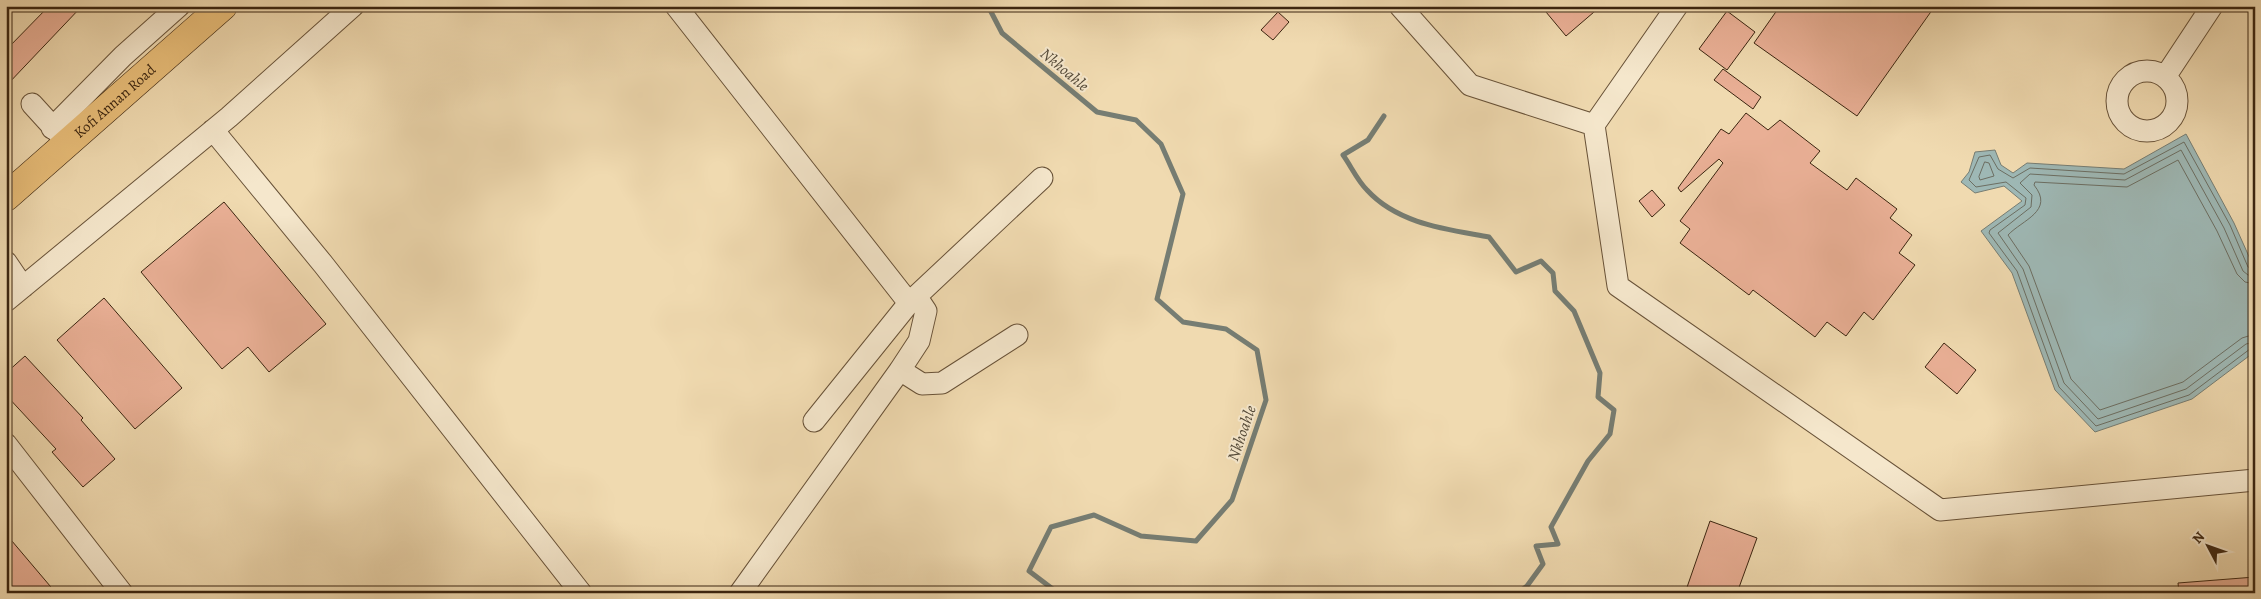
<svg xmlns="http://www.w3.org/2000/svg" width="2261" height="599" font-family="Alegreya,serif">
<rect width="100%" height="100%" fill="#f0dab0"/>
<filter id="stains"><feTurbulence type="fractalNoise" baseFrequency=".004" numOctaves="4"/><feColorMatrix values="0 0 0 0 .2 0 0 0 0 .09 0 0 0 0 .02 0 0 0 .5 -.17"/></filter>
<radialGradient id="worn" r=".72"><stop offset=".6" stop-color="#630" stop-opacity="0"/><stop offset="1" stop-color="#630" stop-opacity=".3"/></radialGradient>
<path fill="#9eb8b5" stroke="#767d73" d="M2186,134L2234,223L2255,270L2253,353L2192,399L2095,432L2055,390L2012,273L1981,231L2022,201L2004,186L1975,193L1961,182L1969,172L1975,152L1995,150L2001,165L2013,173L2027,163L2124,169Z"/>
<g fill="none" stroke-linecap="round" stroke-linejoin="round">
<path stroke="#6c6e62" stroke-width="1" d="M1985,162L1989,163L1994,176L1980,180L1979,177Z
M2255,270L2248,267L2230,225L2184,142L2124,174L2030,168L2013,178L1998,169L1990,155L1979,157L1969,180L1976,187L2006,182L2026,198L2025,205L1990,230L1989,233L2017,271L2059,387L2096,426L2189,395L2250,349L2255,348
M2255,276L2248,275L2243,271L2224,228L2181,150L2125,180L2030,174L2020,183L2032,195L2031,207L1998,233L2023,269L2064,383L2098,419L2186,389L2246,344L2255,342
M2255,284L2245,282L2237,274L2217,231L2178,160L2127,187L2035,182L2034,185C2055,211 2022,220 2008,235L2029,266L2071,379L2100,410L2183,382L2242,338L2255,334"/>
<path stroke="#767d73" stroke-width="5" d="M988,6L1002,33L1097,112L1136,120L1161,144L1183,194L1157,299L1183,322L1226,329L1257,350L1266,400L1232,500L1196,541L1141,536L1094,515L1051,527L1029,571L1058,593
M1384,116L1368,140L1343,155C1351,166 1357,180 1367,190C1398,224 1446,229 1489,237L1516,272L1541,261L1553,273L1555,291L1574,311L1600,373L1598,397L1614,410L1610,434L1588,461L1551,527L1558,544L1536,546L1543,564L1527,586L1518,593"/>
</g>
<path fill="#e9af95" stroke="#3b2510" d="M49,6H82L6,86V50Z
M1541,6H1601L1566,36Z
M1780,6H1935L1857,116L1754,43Z
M1727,11L1755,32L1727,70L1699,49Z
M1278,12L1289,22L1273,40L1261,30Z
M1723,69L1761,97L1753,109L1714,80Z
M1746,113L1768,130L1780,120L1820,151L1810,163L1847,190L1856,178L1897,209L1890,218L1912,235L1899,253L1915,265L1873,320L1864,312L1846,336L1827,322L1815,337L1753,290L1749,295L1680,243L1690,229L1680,221L1723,163L1719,159L1681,192L1678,188L1721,129L1729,134Z
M1652,190L1665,205L1652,217L1639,201Z
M224,202L326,324L269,372L248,347L222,369L141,272Z
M104,298L182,388L135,429L57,340Z
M1944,343L1976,370L1957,394L1925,367Z
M25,356L83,418L81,420L115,459L83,487L52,452L56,449L6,395V373Z
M1710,521L1757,538L1737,593H1685Z
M6,534L56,593H6Z
M2255,577V593H2179L2178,583Z"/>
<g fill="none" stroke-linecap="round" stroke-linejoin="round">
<g stroke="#685238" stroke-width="23">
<path id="minor" d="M676,6L909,303
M1400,6L1470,85L1594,125L1618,286L1940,510L2255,480
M2117 101a30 30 0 1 1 60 0a30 30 0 1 1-60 0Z
M2165,77L2212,6
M32,104L62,137
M1594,125L1677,6
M52,128L123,56L179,6
M213,130L323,264L581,593
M6,262L23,287
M6,301L229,117L353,6
M900,370L922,384L942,383L1017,335
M814,421L909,303L1042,178
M6,444L122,593
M740,593L900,370L919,341L926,311L916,296"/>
</g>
<g stroke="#3b2510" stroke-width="29">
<g id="major">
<path id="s1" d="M6,197L223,6"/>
</g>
</g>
<use href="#minor" stroke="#f5e7cc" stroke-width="21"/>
<use href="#major" stroke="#e8bd78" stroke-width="28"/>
</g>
<g text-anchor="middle" stroke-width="4" stroke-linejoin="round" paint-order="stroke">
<g font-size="15" fill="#3b2510" stroke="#f5e7cc">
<text dy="5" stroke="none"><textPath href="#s1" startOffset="145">Kofi Annan Road</textPath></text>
</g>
<g font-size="16" font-style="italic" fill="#544a39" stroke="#f5e7cc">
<text transform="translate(1065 69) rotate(40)" y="6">Nkhoahle</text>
<text transform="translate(1241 433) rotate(-71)" y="6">Nkhoahle</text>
</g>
</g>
<rect width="2261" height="599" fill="none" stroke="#f0dab0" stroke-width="25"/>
<rect x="8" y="8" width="2246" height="584" fill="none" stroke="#3b2510" stroke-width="2.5"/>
<rect x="12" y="12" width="2236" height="574" fill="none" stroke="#3b2510"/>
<g transform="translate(2208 546) rotate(311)" stroke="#f5e7cc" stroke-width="4" paint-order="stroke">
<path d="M0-4L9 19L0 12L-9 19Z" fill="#3b2510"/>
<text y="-8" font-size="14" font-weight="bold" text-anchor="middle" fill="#3b2510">N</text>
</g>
<rect width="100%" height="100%" filter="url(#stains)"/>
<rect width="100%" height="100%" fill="url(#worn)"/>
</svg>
